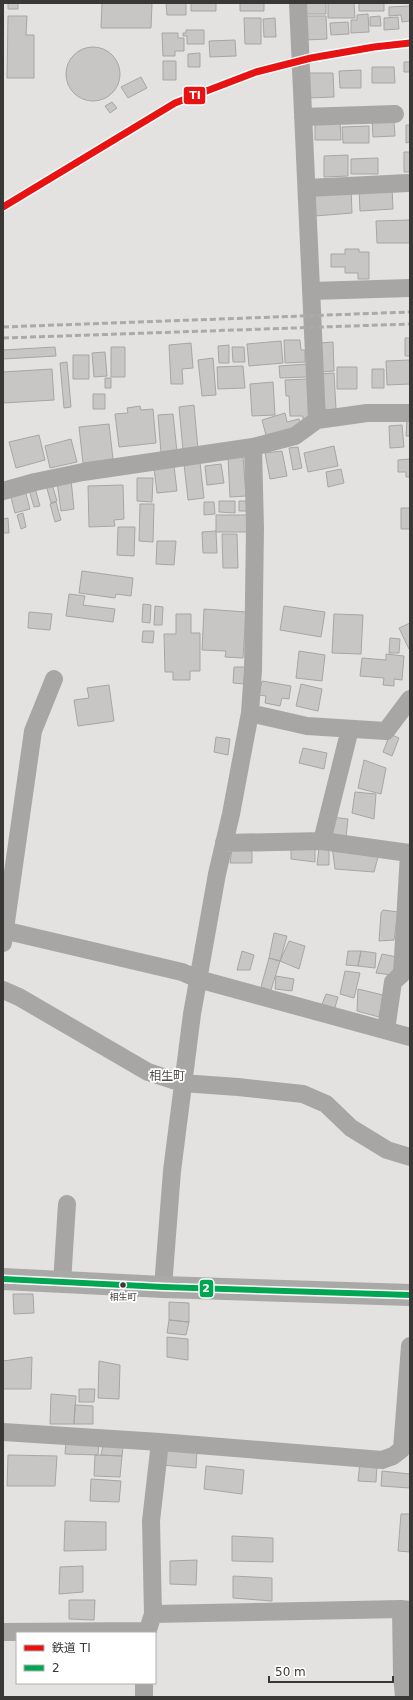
<svg xmlns="http://www.w3.org/2000/svg" width="413" height="1700" font-family="'DejaVu Sans','Noto Sans JP',sans-serif">
<rect width="100%" height="100%" fill="#e4e2e0"/>
<path fill="#c7c6c4" stroke="#a8a6a4" d="M8,3H18V9H8Z
M102,3H152L151,28H101Z
M166,3H186V15H167Z
M191,3H216V11H191Z
M240,3H264V11H240Z
M302,3H326V14H302Z
M328,3H354L355,18H328Z
M359,3H384V11H359Z
M410,6V21L402,22L401,15L389,16V7Z
M368,14L369,32L351,33V20H357V15Z
M8,16H27L26,35H34V78H7Z
M303,16H326L327,39L304,40Z
M380,16L381,26H370V17Z
M398,17L399,29L384,30V18Z
M244,18H261V44H245Z
M275,18L276,37H264L263,19Z
M348,22L349,34L331,35L330,23Z
M186,30H204V44H187V36H183V33H186Z
M162,33H178V38H184V51H175V56H163Z
M235,40L236,56L210,57L209,41Z
M66 74a27 27 0 1 1 54 0a27 27 0 1 1-54 0Z
M200,53V67H188V54Z
M163,61H176V80H163Z
M404,62H410V72H404Z
M372,67H394L395,83H372Z
M361,70V88H340L339,71Z
M308,73H333L334,97L308,98Z
M141,77L147,88L128,98L121,87Z
M112,102L117,108L110,113L105,106Z
M372,118L394,121L395,136L373,137Z
M315,122H340L341,140H315Z
M406,125H410V142L406,143Z
M369,126V143H343L342,127Z
M404,152H410V172H404Z
M348,155V176L324,177V156Z
M378,158V174H351V159Z
M392,187L393,209L360,211L359,189Z
M351,188L352,213L315,216L313,191Z
M410,220V243H377L376,221Z
M345,249H359V252H369V279H358V273H345V267H331V254H345Z
M405,338H410V356H405Z
M284,340H300L301,350H305V362L285,363Z
M281,341L283,363L249,366L247,344Z
M333,342L334,371L321,372L320,343Z
M191,343L193,368L182,369L183,384H171L169,345Z
M229,345V363H219L218,346Z
M55,347L56,356L3,359V350Z
M111,347H125V377H111Z
M232,347H244L245,362H233Z
M105,352L107,376L94,377L92,353Z
M73,355H89V379H73Z
M213,358L216,395L202,396L198,360Z
M410,360V384L387,385L386,361Z
M67,362L71,407L64,408L60,363Z
M307,364V377L280,378L279,366Z
M243,366L245,388L218,389L217,367Z
M337,367H357V389H337Z
M52,369L54,400L3,403V372Z
M372,369H384V388H372Z
M334,373L336,409L320,410L318,374Z
M105,378H111V388H105Z
M308,379L310,418L303,422V416H290L289,396H286L285,380Z
M273,382L275,415L252,416L250,384Z
M93,394H105V409H93Z
M194,405L198,449L183,450L179,407Z
M140,406L141,410L153,409L156,443L119,447L115,414L128,413L127,408Z
M285,413L287,422L299,419L303,429L267,439L262,420Z
M173,414L177,452L161,453L158,415Z
M407,418H410V436H406Z
M109,424L113,459L83,463L79,427Z
M402,425L404,447L390,448L389,426Z
M39,435L45,460L16,468L9,442Z
M71,439L77,462L50,468L45,446Z
M334,446L338,466L308,472L304,453Z
M298,447L302,468L293,470L289,448Z
M282,451L287,476L270,479L265,453Z
M243,457L246,496L230,497L228,458Z
M410,459V477H406V472H398V460Z
M200,463L204,498L188,500L184,464Z
M221,464L224,483L207,485L205,466Z
M174,466L177,491L157,493L154,468Z
M341,469L344,483L328,487L326,472Z
M137,478H153L152,502L137,501Z
M71,480L74,509L61,511L57,482Z
M52,484L57,501L51,503L46,485Z
M123,485L124,519L114,520L115,526L89,527L88,486Z
M35,488L40,506L34,507L29,490Z
M25,490L30,509L15,513L10,494Z
M219,501H235V513L219,512Z
M239,501H246L247,511H239Z
M56,502L61,520L55,522L50,504Z
M204,502H214L215,514L204,515Z
M140,504H154L153,542L139,541Z
M401,508H410V529H401Z
M23,513L26,527L21,529L17,515Z
M216,515H247V532H216Z
M8,518L9,533H3V519Z
M118,527H135L134,556L117,555Z
M216,531L217,553H203L202,532Z
M222,534H237L238,568H223Z
M157,541H176L174,565L156,564Z
M82,571L133,578L131,596L116,594L115,598L79,593Z
M69,594L85,596L83,605L115,609L113,622L66,616Z
M143,604L151,605L150,623L142,622Z
M155,606L163,607L162,625H154Z
M284,606L325,612L321,637L280,630Z
M204,609L246,612L243,658L225,657L226,651L202,650Z
M29,612L52,614L50,630L28,628Z
M176,614H191V633H200V671H190V680H173V672H165L164,634H176Z
M334,614L363,615L361,654L332,653Z
M410,623V648L409,649L399,628Z
M143,631H154L153,643L142,642Z
M390,638L400,639L399,653H389Z
M299,651L325,655L322,681L296,678Z
M386,654L404,656L402,680L394,679V686L383,685L384,678L360,676L362,658L386,660Z
M234,667H245L244,684L233,683Z
M262,681L291,686L289,699L282,698L280,706L265,703L266,696L259,695Z
M301,684L322,689L318,711L296,706Z
M109,685L114,721L78,726L74,700L89,698L87,688Z
M390,734L399,738L392,756L383,752Z
M216,737L230,739L228,755L214,752Z
M303,748L327,753L324,769L299,763Z
M364,760L386,768L381,794L358,788Z
M355,792L376,794L374,819L352,813Z
M332,817L348,819L346,837L329,836Z
M291,845L315,848V862L291,859Z
M332,846L380,849L374,872L335,869Z
M319,848H329V865H317Z
M232,849L252,851V863H230Z
M383,910L398,912L394,940L379,941L381,913Z
M274,933L287,936L280,961L269,958Z
M289,941L305,946L299,969L280,961Z
M242,951L254,955L250,970H237Z
M348,951H361L358,966L346,965Z
M361,951L376,953L375,968L358,966Z
M382,954L397,957L392,975L376,973Z
M269,958L280,961L271,990L261,987Z
M345,971L360,973L354,998L340,994Z
M276,976L294,979L292,991L275,989Z
M358,989L383,995L379,1017L357,1011Z
M326,994L338,997L334,1011L321,1007Z
M13,1294H33L34,1313L14,1314Z
M169,1302L189,1303V1322L169,1320Z
M169,1320L189,1322L186,1335L167,1333Z
M167,1337L188,1339V1360L167,1357Z
M32,1357L31,1389H3V1361Z
M99,1361L120,1365L119,1399L98,1398Z
M79,1389H95L94,1402H79Z
M51,1394L76,1396L74,1424H50Z
M75,1405L93,1406V1424H74Z
M66,1440L99,1442L98,1455L65,1454Z
M103,1445L123,1446L122,1456L101,1455Z
M164,1447L197,1449L196,1468L161,1465Z
M8,1455L57,1456L55,1486H7Z
M95,1455L122,1456L120,1477L94,1476Z
M360,1462L377,1464L376,1482L358,1481Z
M206,1466L244,1470L242,1494L204,1489Z
M382,1471L410,1474V1488L381,1486Z
M91,1479L121,1481L119,1502L90,1501Z
M401,1514H410V1552L398,1551Z
M65,1521L106,1522V1550L64,1551Z
M232,1536L273,1538V1562L232,1561Z
M197,1560L196,1585L170,1584V1561Z
M83,1566V1592L59,1594L60,1567Z
M233,1576L272,1578V1601L233,1598Z
M69,1600H95L94,1620L69,1619Z"/>
<g fill="none" stroke-linecap="round" stroke-linejoin="round">
<path stroke="#a8a6a5" stroke-width="18" d="M298,3L317,420
M303,117L395,114
M307,188L408,183
M311,291L410,288
M3,491L35,482L83,472L253,447L295,436L317,420L367,413H410
M250,713L307,726L386,731L410,699
M322,841L350,729
M224,843L322,841L409,853L402,974L393,982L386,1030
M3,930L182,972L198,979L410,1037
M3,943L33,731L54,679
M3,990L19,997L148,1072L182,1083L238,1087L303,1094L326,1104L351,1128L387,1150L410,1157
M62,1283L67,1204
M163,1287L172,1171L192,1014L217,874L231,814L250,713L253,670L255,528L253,447
M3,1432L160,1442L382,1460L393,1456L402,1449L410,1346
M401,1609L402,1675L404,1697
M153,1614L401,1609L410,1610
M3,1632L147,1631
M147,1633L153,1614L151,1521L160,1442
M144,1697V1683"/>
<path stroke="#a9a9a8" stroke-width="22" d="M3,1279L163,1287L410,1295"/>
<path stroke="#abaaa9" stroke-width="3" stroke-dasharray="6 3" stroke-linecap="butt" d="M3,327L410,312
M3,338L410,324"/>
<g stroke="#fff" stroke-width="9">
<path id="bus-1" d="M3,1279L163,1287L410,1295"/>
</g>
<use href="#bus-1" stroke="#00a651" stroke-width="6"/>
<g stroke="#fff" stroke-width="10">
<path id="rail-1" d="M3,207L175,103L256,72L311,58L374,47L410,43"/>
</g>
<use href="#rail-1" stroke="#e71212" stroke-width="7"/>
</g>
<circle fill="#3a3837" stroke="#fff" stroke-width="1.5" cx="123" cy="1285" r="3.5"/>
<g text-anchor="middle" stroke-width="3.5" stroke-linejoin="round" paint-order="stroke">
<g font-size="9" fill="#3a3837" stroke="#fff">
<text x="123" y="1300">相生町</text>
</g>
<g font-size="12" fill="#4c4945" stroke="#fff">
<text x="167" y="1080">相生町</text>
</g>
</g>
<g stroke="#fff" stroke-width="1.5">
<rect x="183" y="86" width="23" height="19" rx="4" fill="#e71212"/>
<rect x="199" y="1279" width="15" height="19" rx="4" fill="#00a651"/>
</g>
<g font-size="11" text-anchor="middle" font-weight="bold" fill="#fff">
<text x="195" y="99">TI</text>
<text x="206" y="1292">2</text>
</g>
<rect width="413" height="1700" fill="none" stroke="#3a3837" stroke-width="8"/>
<rect x="16" y="1632" width="140" height="52" fill="#ffffff" stroke="#b0afaf"/>
<rect x="24" y="1645" width="20" height="6" fill="#e71212" stroke="#b0afaf"/>
<text x="52" y="1652" font-size="12" fill="#3a3837">鉄道 TI</text>
<rect x="24" y="1665" width="20" height="6" fill="#00a651" stroke="#b0afaf"/>
<text x="52" y="1672" font-size="12" fill="#3a3837">2</text>
<path d="M269 1676v6h124v-6" fill="none" stroke="#3a3837" stroke-width="2"/>
<text x="275" y="1676" font-size="12" fill="#3a3837" stroke="#ffffff" stroke-width="3" paint-order="stroke">50 m</text>
</svg>
